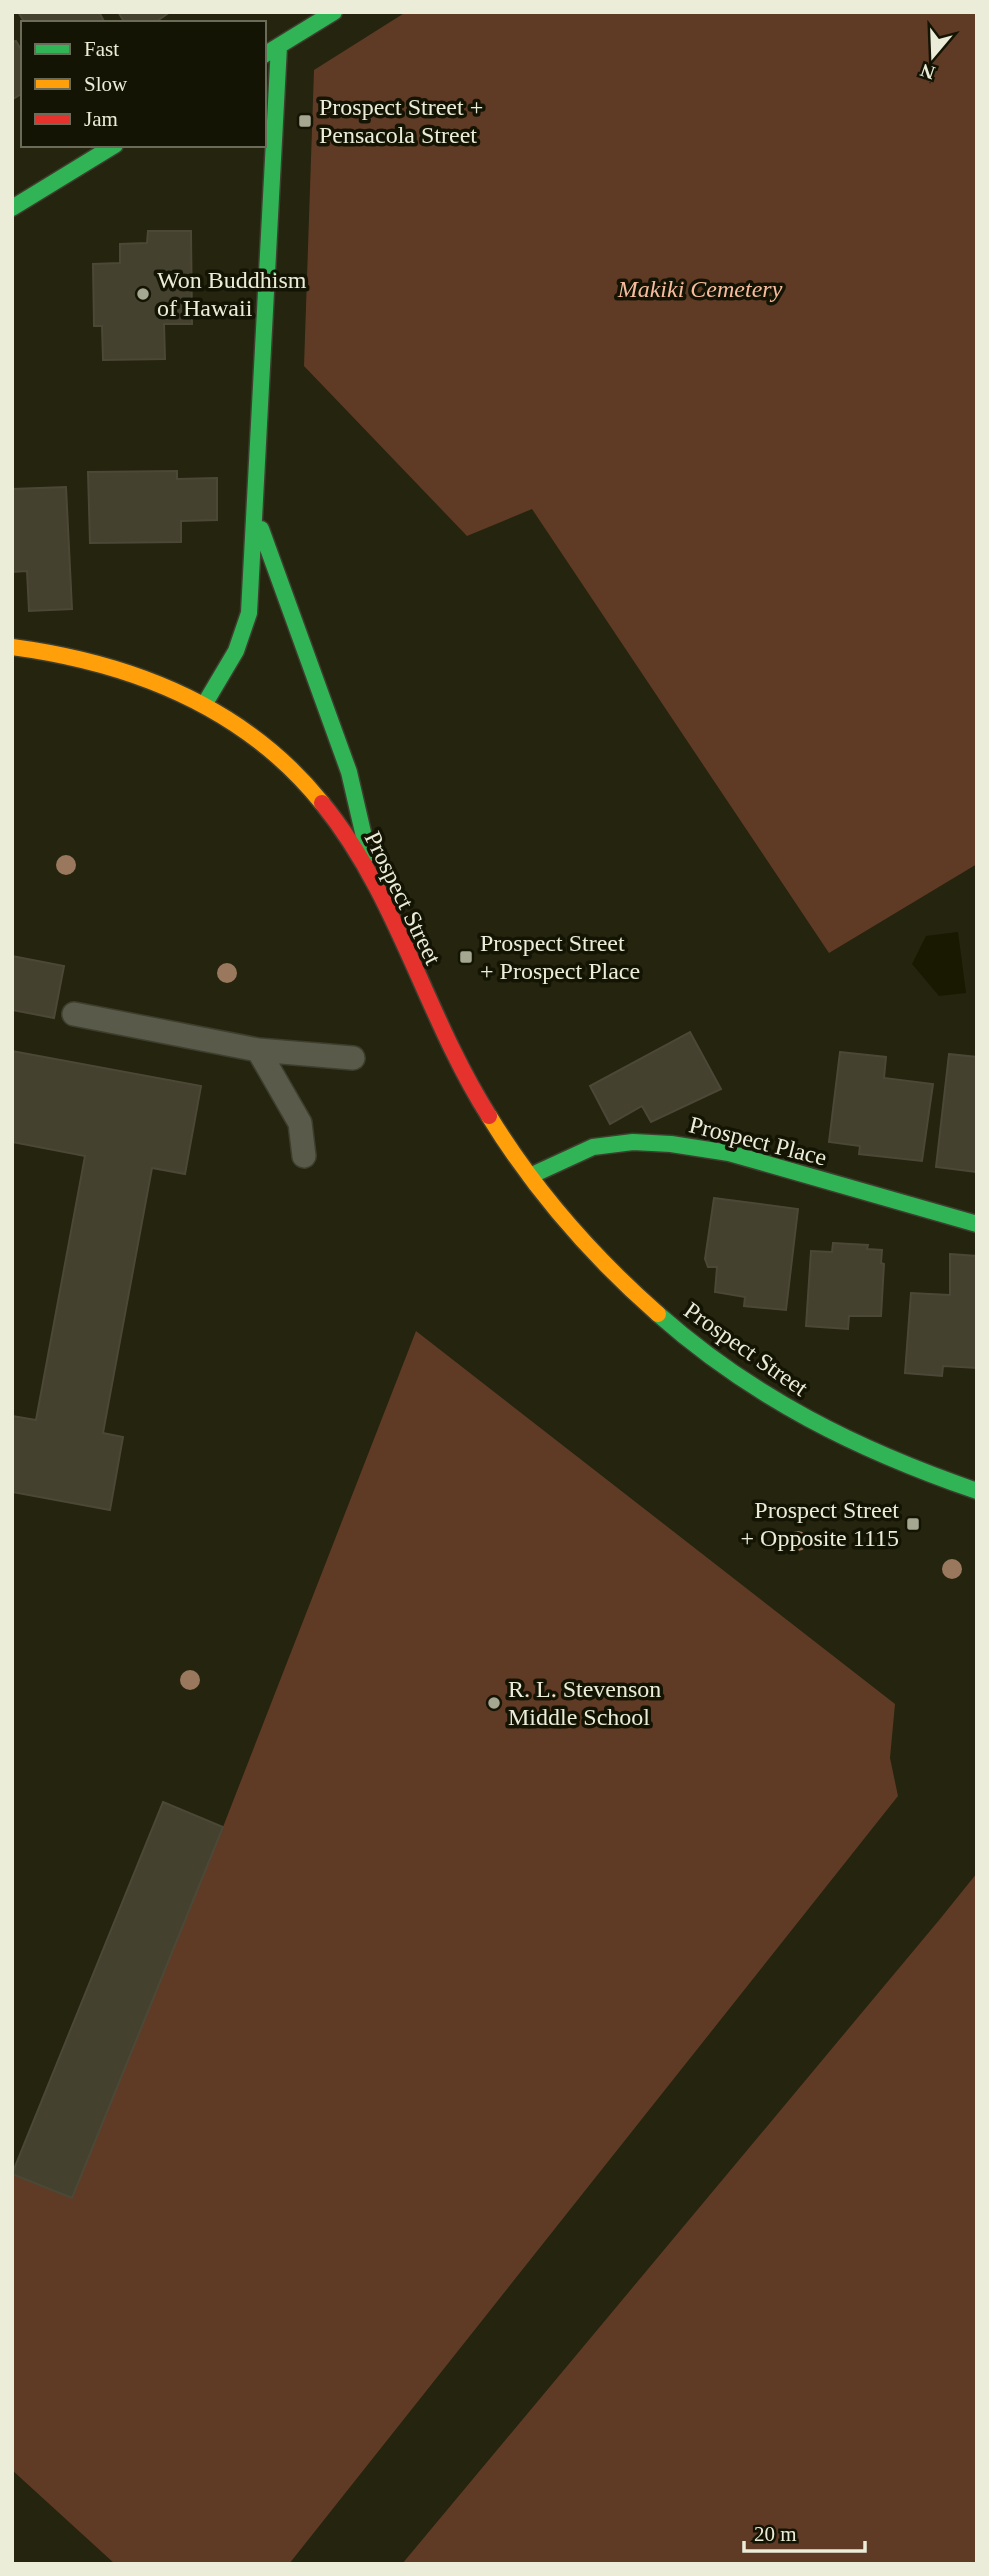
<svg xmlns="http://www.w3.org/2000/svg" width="989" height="2576" font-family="'Times New Roman',serif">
<rect width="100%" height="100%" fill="#25240e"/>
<path fill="#5f3b25" d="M406,12H977V864L829,953L532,509L467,536L304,366L314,70Z
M416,1331L895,1704L890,1758L898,1796L289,2564H115L12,2470V2174L72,2197L223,1827Z
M977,1873V2564H402L940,1919Z"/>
<path fill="#191801" d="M958,932L966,993L939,996L912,964L926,936Z"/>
<path fill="#45412f" stroke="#4c4837" stroke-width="2" d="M18,12H99L105,23H25Z
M118,12H170L154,23H125Z
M16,41L23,53V93L13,99L12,42Z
M148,231H191L192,324H164L165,359L103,360L102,326H94L93,264L120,263V244L147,243Z
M177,471V479L217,478V520L181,521V542L90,543L88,472Z
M66,487L72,609L29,611L27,571L12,572V489Z
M12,956L64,966L54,1018L12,1010Z
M690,1032L721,1089L651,1122L642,1106L610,1124L590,1086Z
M12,1051L201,1086L185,1174L152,1168L103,1433L123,1437L110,1510L12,1492V1416L36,1420L85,1156L12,1142Z
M840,1052L886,1057L884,1078L933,1084L922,1161L859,1154L860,1146L829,1142Z
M949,1054L977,1057V1172L936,1167Z
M714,1198L798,1209L786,1310L744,1306L745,1297L715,1292L717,1267H708L705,1259Z
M833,1243L868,1245L867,1249L882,1250L881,1263L884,1264L881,1316H849L848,1329L806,1326L811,1251L832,1252Z
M950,1254L977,1256V1368L943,1366L942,1376L905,1373L911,1293L950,1295Z
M163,1802L223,1827L72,2198L12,2174Z"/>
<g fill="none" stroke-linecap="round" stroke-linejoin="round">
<g stroke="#3e3e2f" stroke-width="26">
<path id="lane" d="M74,1014L258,1050L353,1058
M258,1050L300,1123L304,1156"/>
</g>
<g stroke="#3e3e2f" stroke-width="19">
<path id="fast" d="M264,55L334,12
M12,208L115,145
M261,529L349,772L368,854
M204,705L236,651L249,613L279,46
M530,1176L593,1147L633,1142L671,1144L729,1153L977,1224
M658,1314C753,1398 858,1450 977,1491"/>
</g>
<g stroke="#3e3e2f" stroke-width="19">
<path id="slow" d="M12,647C132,663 244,706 322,803
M489,1116C535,1191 592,1256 658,1314"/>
</g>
<g stroke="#3e3e2f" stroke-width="19">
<path id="jam" d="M322,803C398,896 425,1015 489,1116"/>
</g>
<use href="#lane" stroke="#5a5a4b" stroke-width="23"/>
<use href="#fast" stroke="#30b455" stroke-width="16"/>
<use href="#slow" stroke="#ff9f0a" stroke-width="16"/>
<use href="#jam" stroke="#e5322d" stroke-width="16"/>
</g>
<g fill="#99785d">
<circle cx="66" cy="865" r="10"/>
<circle cx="227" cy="973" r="10"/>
<circle cx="798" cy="1541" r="10"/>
<circle cx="952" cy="1569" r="10"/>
<circle cx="190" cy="1680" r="10"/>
</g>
<g fill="#a6a791" stroke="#141405" stroke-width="2.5">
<rect x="298" y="114" width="14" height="14" rx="3.5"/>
<circle cx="143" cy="294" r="7"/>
<rect x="459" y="950" width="14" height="14" rx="3.5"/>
<rect x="906" y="1517" width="14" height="14" rx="3.5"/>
<circle cx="494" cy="1703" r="7"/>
</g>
<g text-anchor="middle" stroke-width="7" stroke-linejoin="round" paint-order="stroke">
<g font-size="24" fill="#ecedd8" stroke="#141405" text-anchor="start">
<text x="319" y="115">Prospect Street +<tspan x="319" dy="28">Pensacola Street</tspan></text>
<text x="157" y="288">Won Buddhism<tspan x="157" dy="28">of Hawaii</tspan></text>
<text x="480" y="951">Prospect Street<tspan x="480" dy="28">+ Prospect Place</tspan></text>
<text x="899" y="1518" text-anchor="end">Prospect Street<tspan x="899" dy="28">+ Opposite 1115</tspan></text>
<text x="508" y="1697">R. L. Stevenson<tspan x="508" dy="28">Middle School</tspan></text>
</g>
<g font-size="24" font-style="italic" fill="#f8bc9d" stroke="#141405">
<text x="700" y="297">Makiki Cemetery</text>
</g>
<g font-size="24" fill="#ecedd8" stroke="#141405">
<text transform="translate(403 898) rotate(64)" y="8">Prospect Street</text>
<text transform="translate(758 1141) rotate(14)" y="8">Prospect Place</text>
<text transform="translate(746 1349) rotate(35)" y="8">Prospect Street</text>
</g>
</g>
<rect width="989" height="2576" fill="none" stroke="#ecedd8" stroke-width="28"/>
<rect x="21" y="21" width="245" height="126" fill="#141405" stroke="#6a6b59" stroke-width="2"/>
<rect x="35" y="44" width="35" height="10" fill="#30b455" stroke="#6a6b59" stroke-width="2"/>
<text x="84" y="56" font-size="21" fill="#ecedd8">Fast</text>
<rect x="35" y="79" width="35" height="10" fill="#ff9f0a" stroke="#6a6b59" stroke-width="2"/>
<text x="84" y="91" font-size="21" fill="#ecedd8">Slow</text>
<rect x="35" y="114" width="35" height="10" fill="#e5322d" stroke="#6a6b59" stroke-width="2"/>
<text x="84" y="126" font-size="21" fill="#ecedd8">Jam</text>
<g transform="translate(933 56) rotate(199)" stroke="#141405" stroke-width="5" paint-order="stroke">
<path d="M0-5L12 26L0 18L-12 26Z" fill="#ecedd8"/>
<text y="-10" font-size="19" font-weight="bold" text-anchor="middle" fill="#ecedd8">N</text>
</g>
<path d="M744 2541v10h121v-10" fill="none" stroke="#ecedd8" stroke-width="3.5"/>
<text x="754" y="2541" font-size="21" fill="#ecedd8" stroke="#141405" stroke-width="5" paint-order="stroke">20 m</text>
</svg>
